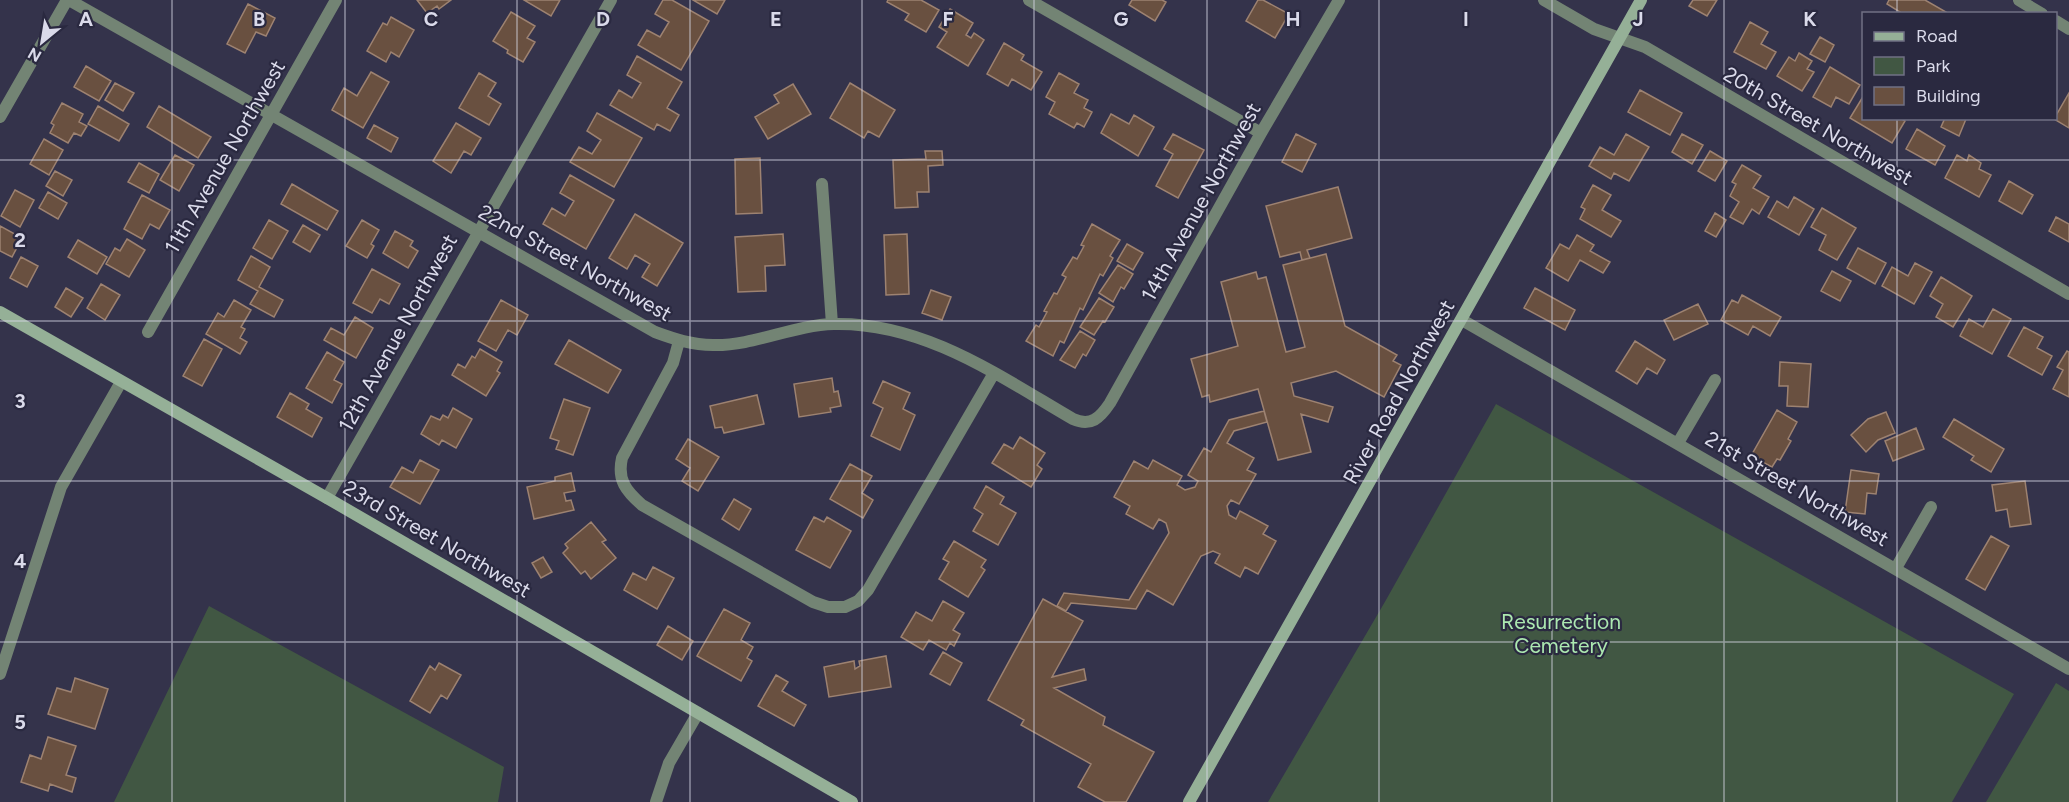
<svg xmlns="http://www.w3.org/2000/svg" width="2069" height="802" font-family="Figtree,sans-serif">
<rect width="100%" height="100%" fill="#34334b"/>
<path fill="#415743" d="M1496,404L2014,694L1952,802H1268L1386,600Z
M209,606L504,767L498,802H114Z
M2056,683L2069,691V802H1986Z"/>
<path fill="#695040" stroke="#9d8271" stroke-width="1.5" d="M417,0H451L439,9L437,6L427,13Z
M524,0H560L551,16Z
M663,0H672L709,21L681,70L638,45L647,30L660,37L669,22L655,14Z
M693,0H725L717,14Z
M888,0H921L939,10L926,32L905,20L909,14L887,2Z
M1132,0H1162L1166,2L1155,21L1129,5Z
M1258,0H1263L1289,14L1275,38L1246,21Z
M1693,0H1717L1707,16L1689,6Z
M1889,0H1925L1946,12L1945,14H1903L1887,4Z
M248,4L275,18L266,36L256,32L245,53L227,44Z
M950,9L973,23L966,35L971,38L974,33L984,40L968,66L937,47L947,32L939,27Z
M511,12L535,26L527,38L535,42L523,62L507,53L508,50L493,41Z
M391,17L414,30L399,57L391,52L386,62L367,51L383,23L387,25Z
M1750,22L1768,32L1761,44L1776,52L1766,69L1734,52Z
M1820,37L1834,45L1825,62L1810,54Z
M1004,43L1024,55L1021,60L1042,72L1031,90L1012,79L1008,86L987,74Z
M1799,53L1812,61L1807,69L1814,72L1802,91L1777,76L1789,57L1795,61Z
M637,56L682,82L667,108L679,115L670,131L657,124L654,130L610,105L619,90L632,98L641,83L627,75Z
M86,66L111,81L99,101L74,87Z
M1830,67L1860,85L1849,104L1836,97L1831,107L1813,97Z
M371,72L389,82L363,128L332,110L344,88L357,96Z
M479,73L496,83L488,96L501,104L489,125L459,108Z
M1059,73L1079,84L1074,93L1088,100L1084,108L1092,112L1084,127L1077,123L1074,128L1049,114L1055,102L1046,97Z
M115,83L134,93L123,111L105,100Z
M850,83L895,110L879,137L868,131L864,138L830,118Z
M793,84L811,114L768,139L755,117L779,103L774,95Z
M1640,90L1682,113L1670,135L1628,112Z
M2069,93V128L2054,119Z
M1864,95V118H1900L1905,121L1892,143L1850,118Z
M62,103L83,114L79,122L87,126L81,136L74,133L68,143L50,133L54,125L51,123Z
M98,106L129,124L119,141L88,124Z
M159,106L211,137L198,158L147,127Z
M597,113L642,138L614,187L570,162L579,147L592,154L601,140L587,131Z
M1111,114L1129,124L1134,115L1154,127L1138,156L1101,133Z
M1945,118L1966,119L1959,136L1941,127Z
M456,123L481,138L471,155L464,151L451,173L433,161Z
M374,125L398,138L391,152L367,138Z
M1917,129L1945,146L1935,165L1906,149Z
M1173,134L1204,150L1178,198L1156,186L1173,154L1164,149Z
M1296,134L1316,144L1302,172L1282,162Z
M1626,134L1649,147L1629,181L1614,173L1611,179L1589,166L1600,147L1614,155Z
M1682,134L1703,145L1692,164L1672,152Z
M44,139L63,150L49,175L30,164Z
M925,151H942L943,165L928,166L929,192H917L918,207L895,208L893,160L926,159Z
M1710,151L1727,161L1715,181L1698,171Z
M175,155L194,165L179,191L160,180Z
M1957,155L1967,161L1969,155L1981,163L1979,169L1991,175L1979,197L1945,178Z
M760,158L762,213L736,214L735,159Z
M139,163L159,174L149,193L128,182Z
M1742,165L1761,176L1753,188L1769,197L1759,214L1752,209L1743,224L1730,217L1739,202L1730,196L1736,184L1732,182Z
M55,171L72,180L63,196L46,186Z
M570,175L614,200L586,249L543,224L552,208L565,216L574,201L560,193Z
M2009,181L2033,195L2022,214L1999,201Z
M292,184L338,211L327,230L281,204Z
M1593,185L1611,195L1602,210L1621,221L1611,237L1580,219L1585,209L1581,207Z
M1338,187L1352,238L1307,250L1310,258L1302,260L1300,252L1280,257L1266,206Z
M15,190L34,200L20,227L1,216Z
M48,192L67,203L58,219L39,208Z
M142,195L170,210L159,229L150,224L142,239L124,229Z
M1794,197L1814,209L1799,235L1768,217L1777,201L1788,208Z
M1822,208L1856,228L1837,260L1819,250L1826,235L1811,227Z
M1715,213L1726,220L1716,237L1705,231Z
M635,214L683,243L657,286L642,277L650,264L635,255L627,269L609,258Z
M2056,217L2069,224V242L2049,231Z
M269,220L288,231L272,259L253,248Z
M362,220L379,230L371,244L374,246L367,258L346,246Z
M1092,224L1120,240L1110,256L1113,258L1103,276L1100,274L1083,310L1080,308L1064,343L1060,341L1053,356L1026,341L1036,325L1039,327L1047,312L1044,311L1054,293L1057,294L1066,277L1062,275L1073,257L1077,259L1084,246L1081,245Z
M303,225L320,235L310,252L293,242Z
M0,226L22,238L12,257L0,251Z
M395,231L413,241L410,246L418,251L408,268L383,253Z
M783,234L785,265L765,266L766,291L738,292L735,237Z
M907,234L909,294L886,295L884,235Z
M1577,235L1594,245L1590,251L1610,262L1603,273L1580,260L1568,281L1546,268L1560,244L1569,249Z
M127,239L145,250L129,277L106,264L115,248L120,251Z
M78,240L107,257L97,274L68,257Z
M1127,244L1143,253L1133,270L1117,261Z
M1858,248L1886,263L1875,284L1847,268Z
M1326,254L1345,326L1397,355L1393,361L1401,365L1384,397L1336,371L1291,383L1294,396L1333,407L1328,422L1301,414L1311,452L1278,460L1258,389L1210,402L1209,395L1202,397L1191,359L1238,346L1221,282L1256,272L1258,279L1266,277L1286,352L1305,347L1283,265Z
M251,256L270,267L259,287L283,300L274,317L250,304L258,291L238,280Z
M21,257L38,266L27,287L10,278Z
M1915,263L1932,272L1914,304L1882,286L1892,267L1908,276Z
M1118,265L1133,274L1124,289L1121,287L1113,302L1099,293Z
M372,269L400,284L389,304L380,299L372,313L353,303Z
M1832,271L1851,281L1840,301L1821,291Z
M1941,277L1972,296L1953,327L1936,317L1943,304L1930,296Z
M101,284L120,295L105,320L87,308Z
M66,288L83,298L71,317L55,307Z
M1535,288L1575,310L1565,330L1524,308Z
M931,290L951,297L942,320L922,313Z
M1742,295L1781,317L1770,336L1753,326L1748,335L1721,320L1732,300L1738,303Z
M1099,298L1114,307L1105,322L1103,321L1094,335L1080,327Z
M234,300L251,310L241,327L245,329L240,338L247,342L240,354L206,334L218,313L224,317Z
M501,300L528,315L517,335L508,330L496,351L478,341Z
M1698,304L1708,324L1674,340L1664,320Z
M1993,309L2011,319L1992,354L1960,336L1969,319L1983,327Z
M355,317L373,328L356,358L324,340L331,328L344,335Z
M2024,327L2043,337L2037,348L2052,356L2042,375L2008,356Z
M1080,331L1095,340L1086,356L1083,354L1075,368L1060,360Z
M204,339L222,349L202,386L183,376Z
M569,340L621,370L608,393L555,364Z
M1635,341L1665,360L1657,374L1647,368L1637,384L1616,371Z
M480,349L502,362L497,371L500,373L486,396L452,375L458,364L465,368L472,356L475,358Z
M2067,351L2069,352V397L2053,389L2063,370L2057,367Z
M327,352L344,362L334,380L342,384L332,403L306,388Z
M1780,362L1811,364L1808,407L1787,406L1788,386H1779Z
M832,378L834,392L838,391L841,406L830,408L831,412L799,417L794,384Z
M883,381L910,393L903,409L915,415L900,450L871,436L883,408L873,403Z
M290,393L309,404L306,409L322,418L312,437L277,417Z
M757,395L764,424L724,433L722,427L715,428L710,406Z
M564,399L590,408L573,455L556,449L559,441L550,438Z
M453,408L472,419L456,448L442,440L439,445L421,434L431,416L440,420L443,415L448,418Z
M1777,410L1797,422L1788,439L1791,441L1780,460L1777,459L1772,467L1751,456Z
M1264,411L1267,422L1234,431L1227,443L1254,458L1247,470L1256,474L1239,504L1231,500L1227,506L1229,515L1236,519L1240,511L1268,526L1263,534L1276,541L1258,574L1245,567L1240,577L1215,563L1220,554L1213,551L1201,556L1173,605L1147,590L1136,609L1071,603L1066,611L1057,606L1064,593L1129,600L1169,533L1166,523L1159,519L1153,529L1126,514L1130,506L1114,497L1134,461L1148,469L1153,460L1182,476L1177,485L1185,490L1195,487L1198,481L1188,475L1204,448L1211,452L1229,420Z
M1886,412L1895,433L1878,440L1866,452L1851,435L1868,419Z
M1954,419L2004,449L1991,472L1971,460L1974,456L1943,437Z
M1916,428L1924,449L1893,461L1885,441Z
M1020,437L1045,453L1037,465L1042,469L1031,487L992,463L1004,444L1013,449Z
M688,439L719,457L698,491L682,481L690,468L676,459Z
M420,460L439,470L420,504L390,487L402,467L413,473Z
M850,464L872,476L862,493L873,500L863,518L830,499Z
M1851,470L1879,474L1876,494L1867,493L1865,514L1845,512Z
M571,473L575,491L564,493L566,501L571,500L574,510L534,519L527,487L555,481V477Z
M2025,481L2031,524L2010,527L2007,509L1996,511L1992,485Z
M986,486L1004,497L1000,504L1016,513L998,545L973,531L983,514L974,508Z
M734,499L751,509L739,530L722,519Z
M814,517L824,522L827,517L851,531L830,568L796,550Z
M591,522L606,540L602,542L616,558L591,579L585,571L581,574L563,553L568,548L565,544Z
M1991,536L2009,546L1985,590L1966,579Z
M954,541L986,560L981,567L985,570L968,597L939,579L949,562L943,559Z
M543,557L552,572L541,578L532,563Z
M653,567L674,578L657,609L624,590L633,573L646,580Z
M1043,599L1083,621L1052,677L1084,669L1086,680L1054,688L1105,717L1103,725L1154,752L1126,802H1105L1078,787L1091,764L1021,725L1024,720L988,700Z
M943,601L964,613L953,630L960,634L954,646L950,643L946,650L929,640L923,650L901,637L916,612L932,621Z
M724,609L750,623L741,640L753,647L747,658L752,661L741,681L697,656Z
M668,626L693,641L682,660L657,645Z
M943,652L962,663L950,685L930,674Z
M886,656L891,687L829,697L824,667L854,661L855,669L860,666L859,661Z
M439,663L461,675L447,699L441,695L430,713L410,701L430,666L435,670Z
M776,675L788,682L782,691L806,705L794,726L758,706Z
M75,678L108,689L95,729L48,714L57,688L71,692Z
M48,737L76,746L66,775L76,778L72,792L50,784L48,791L21,782L30,755L41,759Z"/>
<g fill="none" stroke-linecap="round" stroke-linejoin="round">
<path stroke="#738474" stroke-width="12" d="M69,0L655,332C674,339 692,345 713,345C754,346 793,325 834,324C924,322 999,376 1073,419C1091,427 1100,418 1110,403L1261,133L1339,0
M1029,0L1261,133
M1544,0L1594,29L1645,47L2069,294
M2019,0L2042,14
M2056,21L2069,29
M0,117L67,0
M822,184L832,324
M1462,320L2069,669
M148,332L336,0
M679,341L673,363L622,458C617,480 626,491 642,505L813,602L828,607H845L858,601L868,590L994,373
M1678,443L1715,380
M327,498L611,0
M1896,568L1931,507
M0,674L61,487L121,382
M656,802L669,763L698,713"/>
<path stroke="#95b097" stroke-width="12" d="M0,312L327,498L852,802
M1189,802L1641,0"/>
</g>
<path fill="none" stroke="#dadaea" stroke-width="1.5" stroke-opacity="0.55" d="M172,0V802M345,0V802M517,0V802M690,0V802M862,0V802M1034,0V802M1207,0V802M1379,0V802M1552,0V802M1724,0V802M1897,0V14M1897,118V802M0,160H2069M0,321H2069M0,481H2069M0,642H2069"/>
<g text-anchor="middle" stroke-width="4.5" stroke-linejoin="round" paint-order="stroke">
<g font-size="21" fill="#dadaea" stroke="#2a2940">
<text transform="translate(1818 126) rotate(30)" y="7">20th Street Northwest</text>
<text transform="translate(225 157) rotate(-60)" y="7">11th Avenue Northwest</text>
<text transform="translate(1201 202) rotate(-61)" y="7">14th Avenue Northwest</text>
<text transform="translate(575 263) rotate(29)" y="7">22nd Street Northwest</text>
<text transform="translate(398 333) rotate(-61)" y="7">12th Avenue Northwest</text>
<text transform="translate(1399 392) rotate(-61)" y="7">River Road Northwest</text>
<text transform="translate(1797 489) rotate(30)" y="7">21st Street Northwest</text>
<text transform="translate(437 539) rotate(30)" y="7">23rd Street Northwest</text>
</g>
<g font-size="21" fill="#ace8b0" stroke="#2a2940">
<text x="1561" y="629">Resurrection<tspan x="1561" dy="24">Cemetery</tspan></text>
</g>
</g>
<g font-size="20" text-anchor="middle" font-weight="bold" fill="#dadaea" stroke="#2a2940" stroke-width="4.5" stroke-linejoin="round" paint-order="stroke">
<text x="86" y="26">A</text>
<text x="259" y="26">B</text>
<text x="431" y="26">C</text>
<text x="603" y="26">D</text>
<text x="776" y="26">E</text>
<text x="948" y="26">F</text>
<text x="1121" y="26">G</text>
<text x="1293" y="26">H</text>
<text x="1466" y="26">I</text>
<text x="1638" y="26">J</text>
<text x="1810" y="26">K</text>
<text x="20" y="247">2</text>
<text x="20" y="408">3</text>
<text x="20" y="568">4</text>
<text x="20" y="729">5</text>
</g>
<rect x="1862" y="12" width="195" height="108" fill="#2a2940" stroke="#707084" stroke-width="1.5"/>
<rect x="1874" y="32" width="30" height="9" fill="#95b097" stroke="#707084" stroke-width="1.5"/>
<text x="1916" y="42" font-size="18" fill="#dadaea">Road</text>
<rect x="1874" y="57" width="30" height="18" fill="#415743" stroke="#707084" stroke-width="1.5"/>
<text x="1916" y="72" font-size="18" fill="#dadaea">Park</text>
<rect x="1874" y="87" width="30" height="18" fill="#695040" stroke="#707084" stroke-width="1.5"/>
<text x="1916" y="102" font-size="18" fill="#dadaea">Building</text>
<g transform="translate(42 42) rotate(210)" stroke="#2a2940" stroke-width="4.5" paint-order="stroke">
<path d="M0-4.5L10 22L0 15L-10 22Z" fill="#dadaea"/>
<text y="-9" font-size="16" font-weight="bold" text-anchor="middle" fill="#dadaea">N</text>
</g>
</svg>
